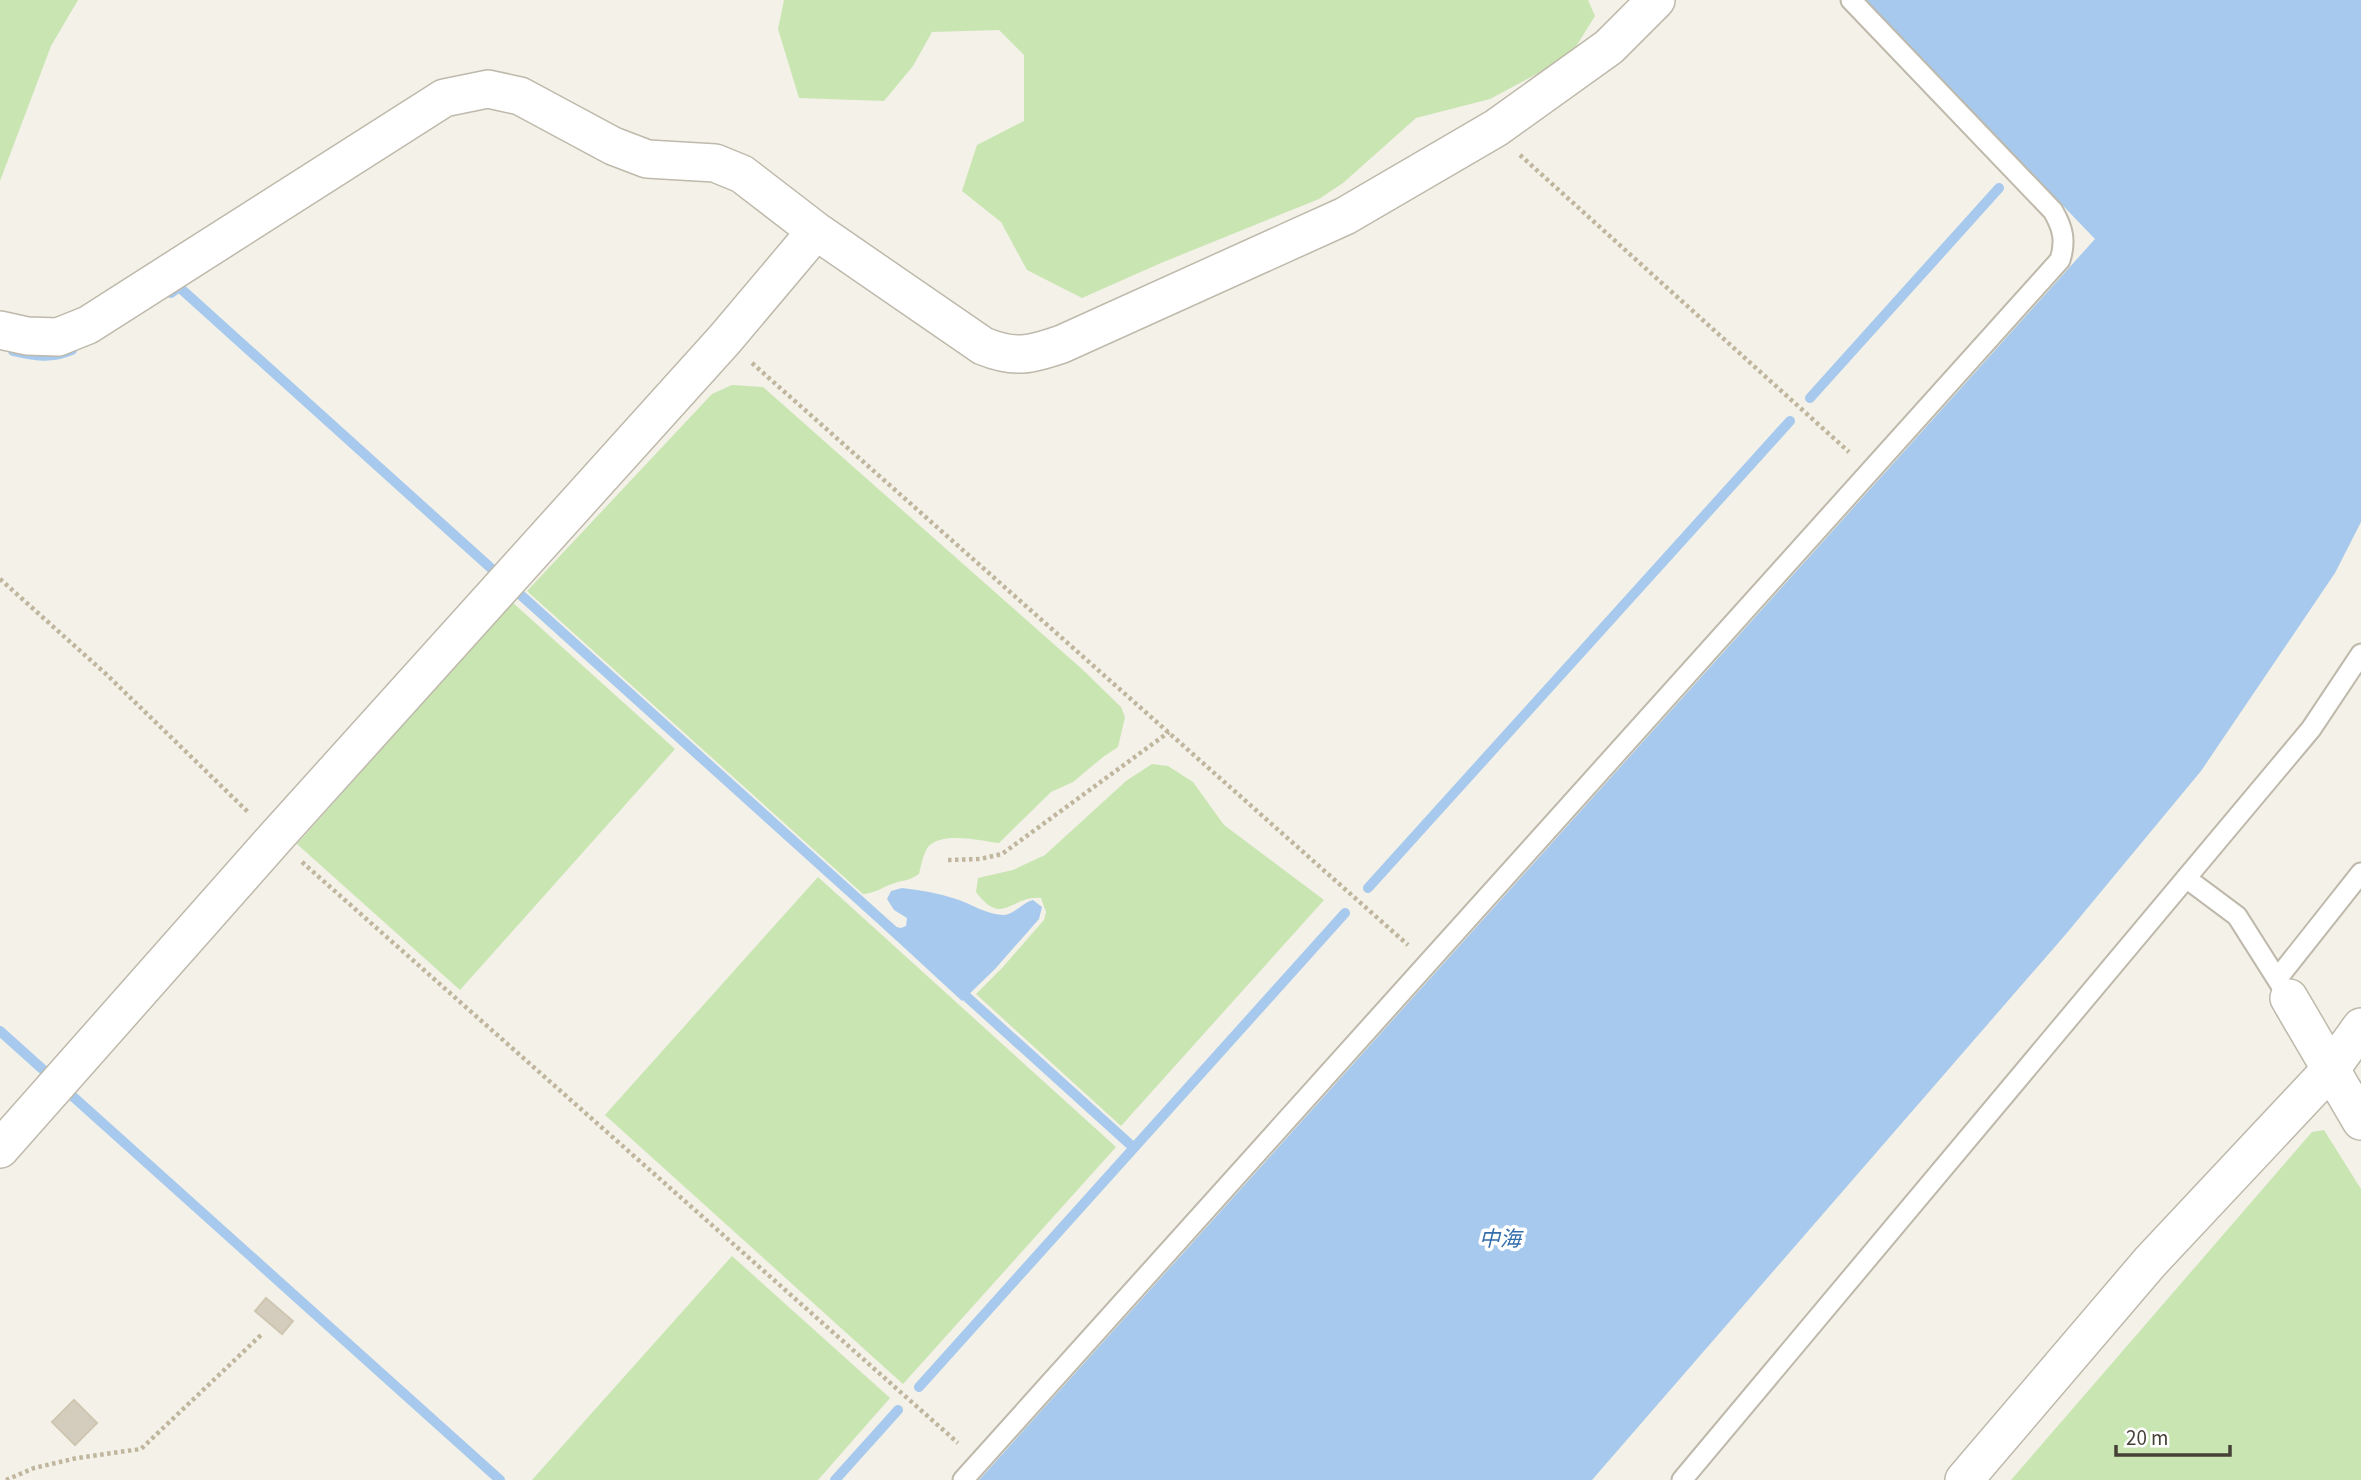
<svg xmlns="http://www.w3.org/2000/svg" width="2361" height="1480" font-family="'Source Sans 3','Noto Sans JP',sans-serif">
<rect width="100%" height="100%" fill="#f3f1e8"/>
<path fill="#c9e5b2" d="M0,0H78L51,46L0,181Z
M784,0H1588L1595,16L1570,56L1490,99L1416,118L1343,183L1319,199L1161,263L1082,298L1027,270L1001,222L962,191L977,145L1024,121V55L999,30L932,32L913,66L884,101L799,98L778,29Z
M732,385L763,387L1083,670L1121,707L1125,717L1118,747L1103,757L1073,782L1051,792L999,843C980,841 942,831 928,847C923,854 921,866 919,874C905,883 904,879 892,884C881,888 875,893 863,894L527,591L712,394Z
M512,602L675,749L460,990L297,844Z
M1152,764L1168,766L1193,782L1224,825L1324,900L1121,1126L976,994L1002,968L1044,920L1046,912L1041,898C1011,895 1003,928 976,892L978,878L1013,870L1045,855L1126,781Z
M818,877L1116,1147L903,1384L605,1115Z
M2324,1130L2361,1189V1480H2011L2312,1132Z
M732,1256L890,1398L818,1480H532Z"/>
<path fill="#a7c9ed" d="M1865,0H2361V522L2335,573L2201,771L2066,934L1592,1480H979L2095,239Z
M902,888C920,890 938,893 956,899C971,904 988,915 1004,915C1015,914 1022,903 1033,900L1042,907L1039,919L995,969L962,1001L884,929L892,926L901,928L906,926L907,918L894,910L887,899L891,891Z"/>
<g fill="none" stroke-linecap="round" stroke-linejoin="round">
<path stroke="#a7c9ed" stroke-width="10" d="M171,293L179,287L898,935
M13,351C34,356 51,359 72,350
M1810,398L1999,188
M1368,888L1790,421
M957,988L1134,1148
M0,1031L500,1480
M919,1387L1345,913
M835,1480L898,1410"/>
</g>
<path fill="#d4cdbe" stroke="#cec6b1" stroke-width="2" d="M266,1298L293,1321L282,1334L255,1311Z
M74,1400L97,1423L75,1445L52,1422Z"/>
<g fill="none" stroke-linecap="round" stroke-linejoin="round">
<g stroke="#beb9ab" stroke-width="23">
<path id="lane" d="M2186,878L2237,916L2289,998
M2277,979L2361,873
M963,1480L2060,260C2066,241 2063,228 2053,211L1851,0
M1682,1480L2311,729L2361,654"/>
</g>
<g stroke="#beb9ab" stroke-width="40">
<path id="street" d="M0,330L27,336L58,337L88,325L444,98L488,89L520,96L613,146L647,159L715,163L742,174L816,231L983,346C1015,359 1030,355 1062,344L1345,216L1496,128L1609,47L1656,0
M2289,998L2361,1121
M0,1149L275,838L725,339L816,231
M1964,1480L2150,1262L2331,1069L2361,1027"/>
</g>
<path stroke="#bfb69d" stroke-width="4.5" stroke-dasharray="3.5 3.5" stroke-linecap="butt" d="M1520,155L1849,452
M752,363L1408,945
M0,579L106,674L249,813
M948,860L980,859L1002,854L1169,732
M302,862L958,1443
M6,1480L34,1468L77,1458L141,1449L261,1335"/>
<use href="#lane" stroke="#fff" stroke-width="19"/>
<use href="#street" stroke="#fff" stroke-width="37"/>
</g>
<g text-anchor="middle" stroke-width="7" stroke-linejoin="round" paint-order="stroke">
<g font-size="21" font-style="italic" fill="#356eac" stroke="#fff">
<text x="1500" y="1246">中海</text>
</g>
</g>
<path d="M2116 1445v10h114v-10" fill="none" stroke="#464137" stroke-width="3.5"/>
<text x="2126" y="1445" font-size="21" fill="#464137" stroke="#ffffff" stroke-width="5" paint-order="stroke">20 m</text>
</svg>
